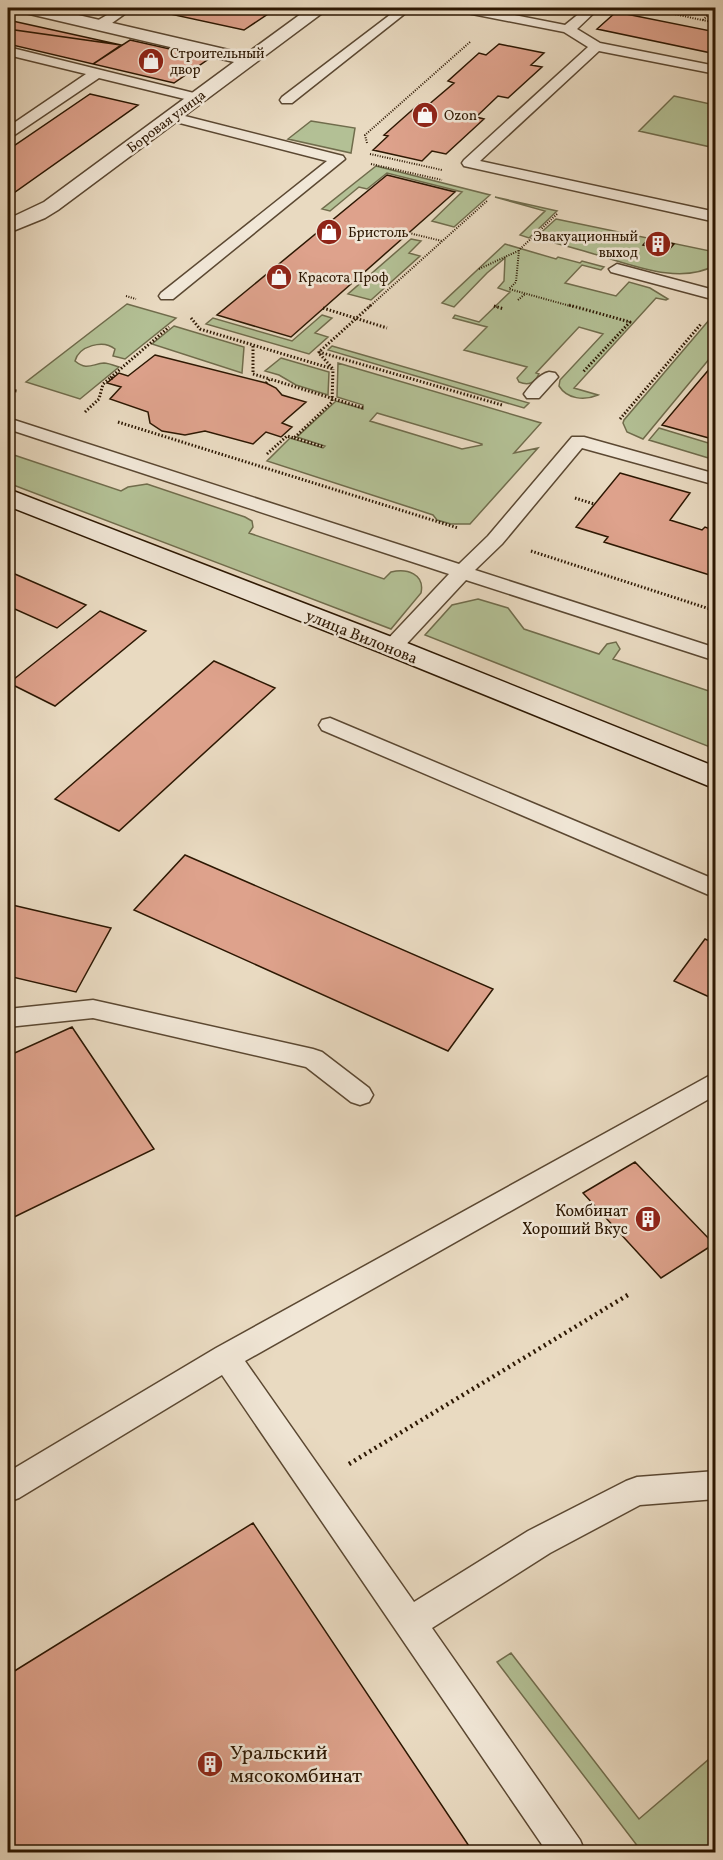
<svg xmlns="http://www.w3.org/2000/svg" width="723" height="1860" font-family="Vollkorn,serif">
<rect width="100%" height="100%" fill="#e9dac1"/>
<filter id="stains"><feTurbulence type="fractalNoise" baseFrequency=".00333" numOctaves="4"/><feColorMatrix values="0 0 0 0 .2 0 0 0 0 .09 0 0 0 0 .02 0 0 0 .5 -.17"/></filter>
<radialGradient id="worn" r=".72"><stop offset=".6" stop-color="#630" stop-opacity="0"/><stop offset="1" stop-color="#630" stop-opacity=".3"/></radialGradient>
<path fill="#b3c095" stroke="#706c4c" stroke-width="1.5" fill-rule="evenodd" d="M674,96L715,105V148L639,131Z
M311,121L355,128L351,153L288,139Z
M376,166L490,195L454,227L432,221L462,192L387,173L367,189L359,187L330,211L322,209Z
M495,197L557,211L529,238L520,235L545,211Z
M556,219L715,252V265C680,286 630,264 594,254C575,248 555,243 535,238Z
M411,239L421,241L409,253L420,256L371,300L348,294Z
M505,244L556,259L558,257L580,263L582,261L604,267L601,270L582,265L565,283L616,296L629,282L650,288L668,299L666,300L656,298L574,388L598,395C584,401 567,399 559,386L560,380L603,334L579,327L536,373L539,374C534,383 529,386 519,382L517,378L527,367L464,350L487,327L453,318L455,315L479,322L510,292L498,288L504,281L505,258L487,273L454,307L442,303Z
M127,304L176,318L125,359L113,356L115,349C103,339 79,346 75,361C87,371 92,364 104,363C108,363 116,366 119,367L80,399L26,382Z
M715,313V352L643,439L627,432L623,423L624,420Z
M322,315L332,318L315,333L328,337L309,354L206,324L213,318L292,341Z
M174,326L244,347L242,373L152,344Z
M332,346L529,403L524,408L328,350Z
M281,358L329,372L328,395L296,385L279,375L265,371Z
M338,363L541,423L514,453L538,448L470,524H451L437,520L433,515L412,508L267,461L290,438L323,448L325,446L297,437L336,401L363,409V405L337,397ZM377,413L482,444V445L462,449L370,421Z
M659,428L715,445V460L649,440Z
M8,453L121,491L128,487L147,484L245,517L252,521L253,527L249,533L384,579L391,572C407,568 425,574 421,593L391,629L8,483Z
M478,599L508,608L524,629L599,654L607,644L616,642L620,649L613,659L715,693V749L425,635L452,605Z
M511,1653L639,1819L715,1754V1852H642L497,1662Z"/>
<path fill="#dea28c" stroke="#2c1702" stroke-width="1.5" d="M180,8H217L237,12L244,8H277L244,30L170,14Z
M616,12L716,32V54L597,29Z
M8,20L121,45L8,29Z
M8,29L121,45L93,64L8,44Z
M130,40L210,58L174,83L93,64Z
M499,44L544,53L531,65L542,67L508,98L498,96L476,117L484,119L446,154L432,151L422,161L373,150L388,136L384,135L419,104L427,106L454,83L448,81L479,53L486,55Z
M90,94L138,105L8,197V150Z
M387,175L455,192L291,337L217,315Z
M649,238L674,244L668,251L643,245Z
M155,355L266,383L276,388L282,395L306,402L282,423L292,427L281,437L266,432L253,444L205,431L185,435L162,431L150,423L148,412L110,399L121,387L107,383L119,373L128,376Z
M716,361V440L662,425Z
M620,473L690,493L670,520L702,530L705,527L716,531V577L604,542L608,537L576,527Z
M8,571L86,605L57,628L8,606Z
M100,611L146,631L55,706L9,683Z
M214,661L275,688L119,831L55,799Z
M185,855L493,989L448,1051L134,910Z
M8,904L111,928L76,992L8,976Z
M705,939L716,944V1000L674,981Z
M72,1027L154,1149L8,1220V1056Z
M635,1162L714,1244L661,1278L583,1193Z
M253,1523L473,1852H8V1675Z"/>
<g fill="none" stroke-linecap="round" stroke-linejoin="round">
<g stroke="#5b4832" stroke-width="3">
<path id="lane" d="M119,8H133L105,28H95L93,25L95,22Z
M399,8H412L292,103H282L280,100L282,97Z
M456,8H479L565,25L586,8H599L577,29L600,43L716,66V74L599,51L480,161L716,212V222L464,166L462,163L464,160L588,47L564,32L462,12Z
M8,47L202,95L204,98L197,102L99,78L13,136L8,137V127L86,74L8,55Z
M173,113L343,156L345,159L173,299H161L159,296L161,293L327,161L168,120L166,117Z
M617,264L714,290L716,294L708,298L611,272L609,269Z
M549,372L555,373L558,377L539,398H527L524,394C530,386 539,374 549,372Z
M8,418L459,564L488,536L572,437H584L716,474V485L582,448L502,544L475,570L716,648V661L466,580L399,652L392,653L385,652L382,647L385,642L449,574L8,429Z
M330,718L716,880V898L322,730L319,725L322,720Z
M93,1000L313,1049L322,1052L369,1088L373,1095L369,1102L360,1105L351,1102L306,1067L93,1018L8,1027V1009Z
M716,1072V1095L245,1361L414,1602L528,1531L626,1481L637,1477L716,1471V1499L640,1505L550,1553L432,1628L580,1840L585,1852H547L222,1375L19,1498L8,1502V1472L216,1348Z"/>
</g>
<g stroke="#5b4832" stroke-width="3">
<path id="street" d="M18,8H48L246,54L309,8H329L58,210L45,218L8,233V219L44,202L234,62L21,12Z"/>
</g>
<g stroke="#2c1702" stroke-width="3">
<path id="secondary" d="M8,489L402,641L716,767V789L382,653L8,506Z"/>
</g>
<path stroke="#2c1702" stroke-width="2" stroke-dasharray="1 1.5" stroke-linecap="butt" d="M646,8L716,23
M703,20L715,8
M367,143L365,135L470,42
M370,154L442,170
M371,164L442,180
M557,214L519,250L516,282L509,289L574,307
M409,233L442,241
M479,269L518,251
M126,296L136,299
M518,300L525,294
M494,306L497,307
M369,307L488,200"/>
<path stroke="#2c1702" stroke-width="3" stroke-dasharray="1.5 2" stroke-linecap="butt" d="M371,305L319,352L502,405
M569,305L630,322L583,372
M494,306L504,309
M323,308L387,328
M191,318L200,329L333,369L319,353
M253,346V374L270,379
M113,378H110L169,327
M266,383L270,379L363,408
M8,390L17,391
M85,412L99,399L103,384L110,378
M620,419L701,324
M118,422L458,528
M294,438L324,447
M267,454L287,436L294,438L332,402L333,369
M575,498L594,504
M531,551L716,611"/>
<path stroke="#2c1702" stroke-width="4.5" stroke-dasharray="2 4" stroke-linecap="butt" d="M349,1464L631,1293"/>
<use href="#lane" fill="#f1e7d7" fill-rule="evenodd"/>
<use href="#street" fill="#f1e7d7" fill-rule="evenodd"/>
<use href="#secondary" fill="#f1e7d7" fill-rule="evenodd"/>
</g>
<defs>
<g id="shop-disc" transform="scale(1.35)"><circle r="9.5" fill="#8f2418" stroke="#f1e7d7"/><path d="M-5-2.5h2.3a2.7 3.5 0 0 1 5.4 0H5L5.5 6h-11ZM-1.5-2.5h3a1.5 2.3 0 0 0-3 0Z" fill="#fff"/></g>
<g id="building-disc" transform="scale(1.35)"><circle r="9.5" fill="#8f2418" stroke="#f1e7d7"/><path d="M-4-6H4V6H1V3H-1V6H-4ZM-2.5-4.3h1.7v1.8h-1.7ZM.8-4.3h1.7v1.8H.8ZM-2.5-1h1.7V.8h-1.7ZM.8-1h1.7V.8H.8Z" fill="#fff"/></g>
</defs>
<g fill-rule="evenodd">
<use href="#shop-disc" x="151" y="61"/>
<use href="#shop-disc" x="425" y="115"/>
<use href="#shop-disc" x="329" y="232"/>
<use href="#building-disc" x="658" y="244"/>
<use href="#shop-disc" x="279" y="277"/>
<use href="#building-disc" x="648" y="1219"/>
<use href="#building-disc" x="210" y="1764"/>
</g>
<g text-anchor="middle" stroke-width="5" stroke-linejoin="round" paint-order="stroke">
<g font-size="14" fill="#2c1702" stroke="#f1e7d7" text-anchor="start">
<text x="170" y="58">Строительный<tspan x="170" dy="16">двор</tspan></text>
<text x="444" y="120">Ozon</text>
<text x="348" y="237">Бристоль</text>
<text x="638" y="241" text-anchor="end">Эвакуационный<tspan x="638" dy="16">выход</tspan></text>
<text x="298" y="282">Красота Проф</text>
</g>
<g font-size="14" fill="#2c1702" stroke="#f1e7d7">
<text transform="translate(166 121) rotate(-37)" y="5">Боровая улица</text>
</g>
<g font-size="16" fill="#2c1702" stroke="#f1e7d7">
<text transform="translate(362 636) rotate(22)" y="6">улица Вилонова</text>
</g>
<g font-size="16" fill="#2c1702" stroke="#f1e7d7" text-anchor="end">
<text x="628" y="1216">Комбинат<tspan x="628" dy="18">Хороший Вкус</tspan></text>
</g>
<g font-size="20" fill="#2c1702" stroke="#f1e7d7" text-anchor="start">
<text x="230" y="1759">Уральский<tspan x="230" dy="23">мясокомбинат</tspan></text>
</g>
</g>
<rect width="723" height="1860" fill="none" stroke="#e9dac1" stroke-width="30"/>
<rect x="9" y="9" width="705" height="1842" fill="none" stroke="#2c1702" stroke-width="3"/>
<rect x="15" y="15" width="693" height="1830" fill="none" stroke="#2c1702" stroke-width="1.5"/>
<rect width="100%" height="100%" filter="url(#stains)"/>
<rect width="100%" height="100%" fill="url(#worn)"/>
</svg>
